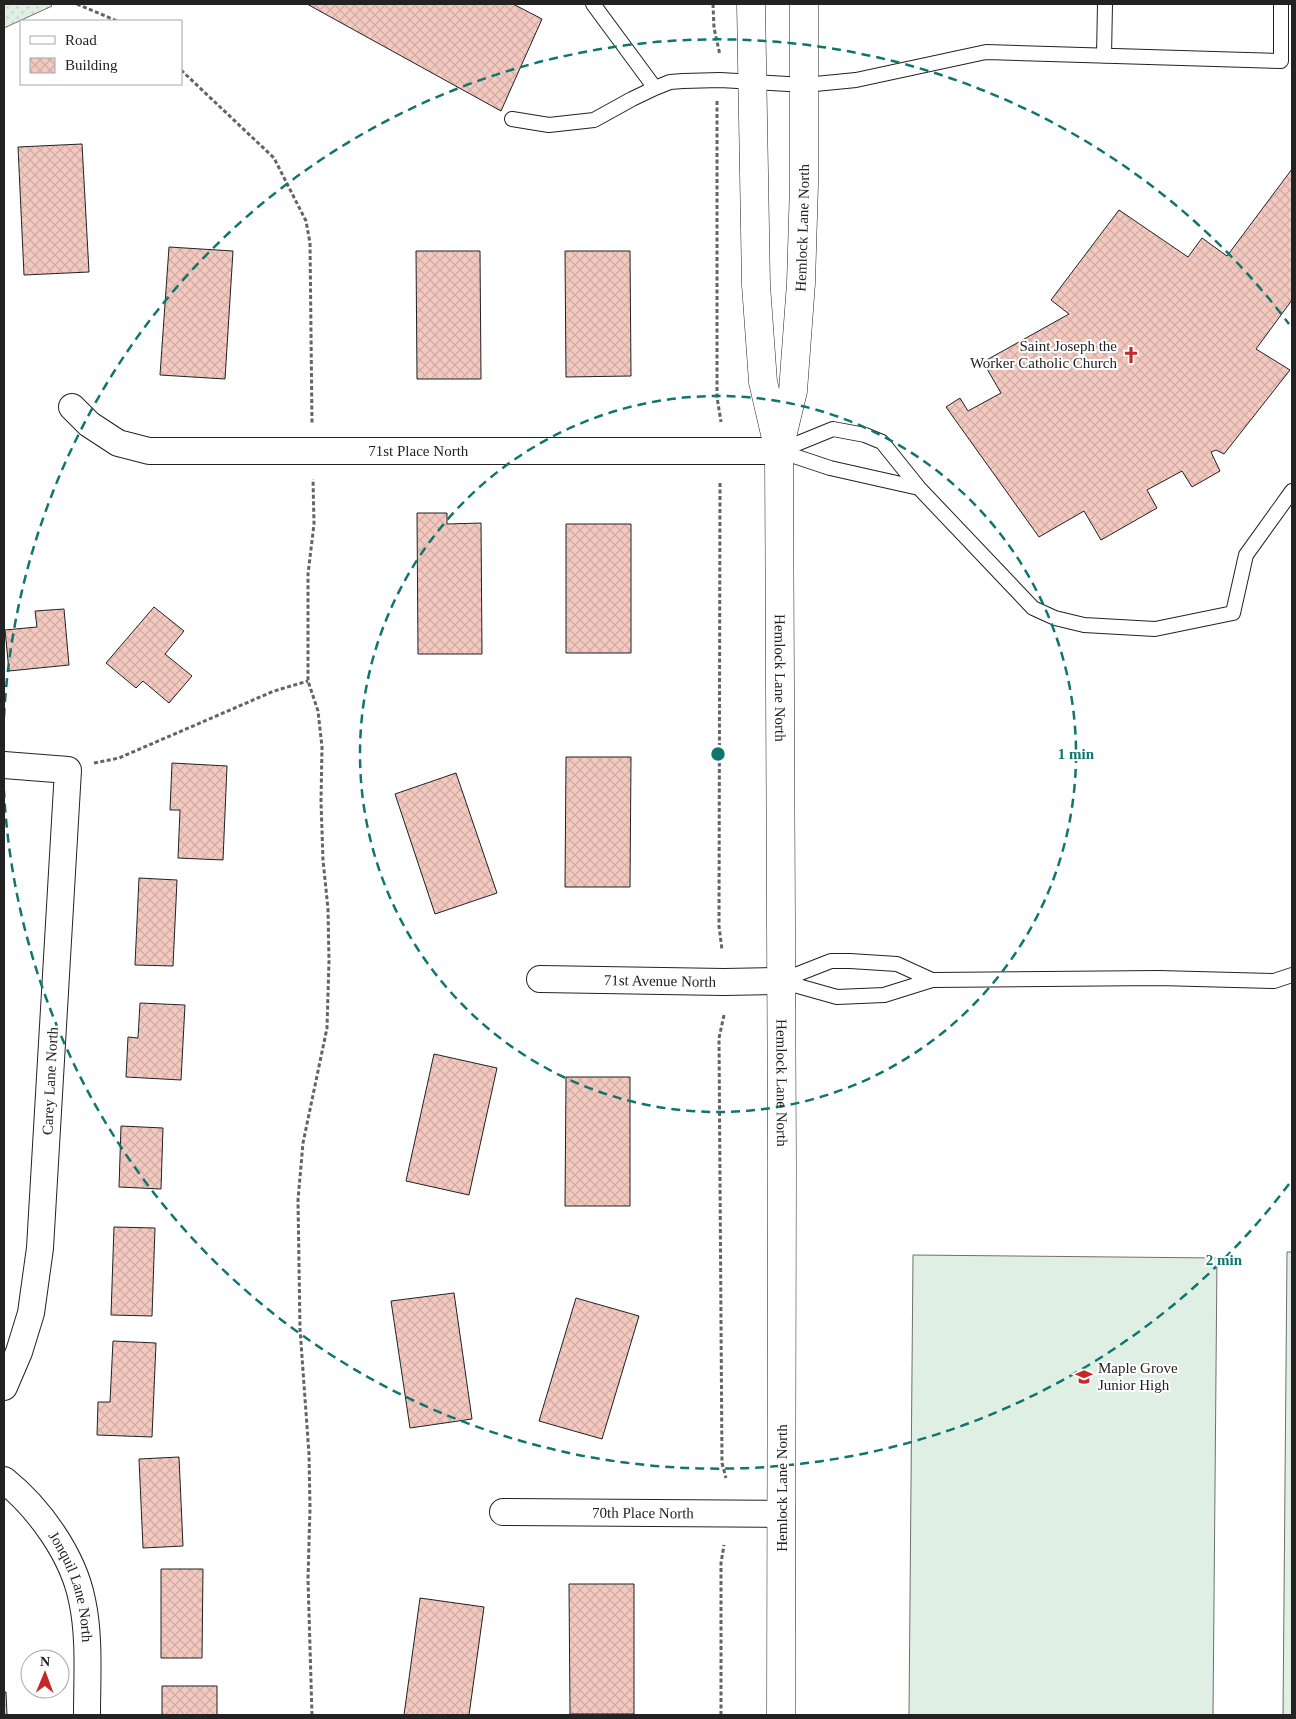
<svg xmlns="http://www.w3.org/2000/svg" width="1296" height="1719" font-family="Georgia,serif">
<defs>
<pattern id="park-dots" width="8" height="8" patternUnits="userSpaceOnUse" patternTransform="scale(1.25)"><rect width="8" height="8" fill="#e0efe3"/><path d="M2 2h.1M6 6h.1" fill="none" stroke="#c0cdc2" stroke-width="1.8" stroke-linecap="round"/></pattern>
<pattern id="building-cross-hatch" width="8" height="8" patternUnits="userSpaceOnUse" patternTransform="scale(1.25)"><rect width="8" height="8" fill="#f3c9c0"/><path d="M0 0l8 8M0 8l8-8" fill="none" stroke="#d0aca5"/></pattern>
</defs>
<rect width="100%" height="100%" fill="#fff"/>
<path fill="url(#park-dots)" stroke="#6f6f6f" d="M4,4H50L52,6L4,28Z"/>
<path fill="#e0efe3" stroke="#6f6f6f" d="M1287,1252H1292V1715H1283Z
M913,1255L1217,1258L1213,1715H909Z"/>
<path fill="url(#building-cross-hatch)" stroke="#222" d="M307,4H513L542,19L501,111Z
M82,144L89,272L24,275L18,147Z
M1292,169V300L1256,349L1290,370L1224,454L1216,450L1211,452L1220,471L1192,487L1182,471L1147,490L1157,508L1101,540L1084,511L1039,537L946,407L960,398L968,411L1001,393L983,362L1069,314L1051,300L1119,210L1188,257L1202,238L1227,256Z
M169,247L233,251L225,379L160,375Z
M416,251H480L481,379H417Z
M565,251H630L631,376L566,377Z
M417,513H447V524L481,523L482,654H418Z
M566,524H631V653H566Z
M154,607L184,631L165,654L192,676L169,703L143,681L136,688L106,663Z
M64,609L69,665L9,671L5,630L37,627L35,611Z
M566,757H631L630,887H565Z
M172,763L227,766L223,860L178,858L180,810H170Z
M456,773L497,893L435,914L395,794Z
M139,878L177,880L173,966L135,965Z
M140,1003L185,1005L181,1080L126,1077L128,1037L138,1038Z
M434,1054L497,1068L469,1195L406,1181Z
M566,1077H630V1206H565Z
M121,1126L163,1128L161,1189L119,1187Z
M114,1227L155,1228L152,1316L111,1315Z
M454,1293L472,1419L410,1428L391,1301Z
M576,1298L639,1316L602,1439L539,1421Z
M113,1341L156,1343L152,1437L97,1435L98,1402H110Z
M179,1457L183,1546L143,1548L139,1459Z
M161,1569H203L202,1658H161Z
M569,1584H634V1714H570Z
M420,1598L484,1607L469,1715H404Z
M162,1686H217V1715H162Z
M4,1692H6L7,1715H4Z"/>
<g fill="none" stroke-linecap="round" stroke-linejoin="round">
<g stroke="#222" stroke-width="16">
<path id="service" d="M593,4L655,88L670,82L683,81L720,80L805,85L856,80L986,52L1281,61V4
M1104,56L1105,4
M512,119L549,125L594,120L632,99L655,88
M779,451L833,429L865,435L882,442L919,488L1033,608L1055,618L1084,625L1155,629L1233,613L1246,555L1292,491
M779,451L830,468L919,488
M780,981L837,997L884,995L932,980L1159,978L1274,981L1292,975
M780,981L831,961H850L897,964L932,980"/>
</g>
<g stroke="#222" stroke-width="28">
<g id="minor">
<path id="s1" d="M72,407L89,424L118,443L149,451H779"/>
<path d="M4,765L68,770L40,1248L31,1313L19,1352L4,1387"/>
<path id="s2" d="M540,979L724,982L780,981"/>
<path id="s3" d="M4,1480C39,1508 73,1555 82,1600C90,1636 87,1678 87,1715"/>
<path id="s4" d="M503,1512L782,1514"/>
</g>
</g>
<g stroke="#222" stroke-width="29">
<g id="secondary">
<path id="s5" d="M751,4L756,285L763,382L779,451L782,1163L781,1715"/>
<path id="s6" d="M780,445L793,391L801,283L804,184V4"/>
</g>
</g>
<path stroke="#646464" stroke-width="3" stroke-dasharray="4 2.5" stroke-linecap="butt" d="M77,4L117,21
M713,4L714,28L720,55
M181,70L274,158L306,221L310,243L312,423
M717,101V397L721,422
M720,483L719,926L722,950
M94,763L119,758L274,691L308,681
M724,1015L719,1038L722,1463L726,1478
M312,1715L308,1579L310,1508L309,1454L300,1329L298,1200L303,1143L327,1028L329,961L328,909L323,860L321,801L322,747L318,711L308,681V574L314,524L313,479
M721,1715V1563L724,1545"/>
<use href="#service" stroke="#fff" stroke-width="14"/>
<use href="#minor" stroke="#fff" stroke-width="26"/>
<use href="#secondary" stroke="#fff" stroke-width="28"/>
</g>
<g fill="none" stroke="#0f766e" stroke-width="2.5" stroke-dasharray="9 6">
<circle cx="718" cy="754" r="358"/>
<path d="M1289 1184A715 715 0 0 1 4 791M4 717A715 715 0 0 1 1289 324"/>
</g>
<defs>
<g id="church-bare" transform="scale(1.35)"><path d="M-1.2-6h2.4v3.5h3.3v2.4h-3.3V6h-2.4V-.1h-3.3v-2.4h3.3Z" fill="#c62828" stroke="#fff" stroke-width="2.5" paint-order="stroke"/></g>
<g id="school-bare" transform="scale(1.35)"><path d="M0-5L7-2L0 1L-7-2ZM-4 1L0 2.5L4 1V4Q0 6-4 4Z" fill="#c62828" stroke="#fff" stroke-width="2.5" paint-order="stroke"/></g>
</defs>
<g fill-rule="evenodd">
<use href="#church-bare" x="1131" y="355"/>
<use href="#school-bare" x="1084" y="1377"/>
</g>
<g text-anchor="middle" stroke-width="4" stroke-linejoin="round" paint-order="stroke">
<g font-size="15" fill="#222" stroke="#fff">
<text dy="5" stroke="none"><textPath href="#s6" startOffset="219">Hemlock Lane North</textPath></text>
<text dy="5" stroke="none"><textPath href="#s1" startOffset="360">71st Place North</textPath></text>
<text dy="5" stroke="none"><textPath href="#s5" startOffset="676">Hemlock Lane North</textPath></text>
<text dy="5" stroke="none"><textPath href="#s2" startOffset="120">71st Avenue North</textPath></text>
<text transform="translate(50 1081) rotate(-87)" y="5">Carey Lane North</text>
<text dy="5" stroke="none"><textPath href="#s5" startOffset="1081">Hemlock Lane North</textPath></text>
<text transform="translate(782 1488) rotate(-90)" y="5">Hemlock Lane North</text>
<text dy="5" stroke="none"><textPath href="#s4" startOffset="140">70th Place North</textPath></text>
<text dy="5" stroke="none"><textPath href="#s3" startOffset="130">Jonquil Lane North</textPath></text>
</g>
<g font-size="15" fill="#222" stroke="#fff" text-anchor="end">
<text x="1117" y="351">Saint Joseph the<tspan x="1117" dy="17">Worker Catholic Church</tspan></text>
<text x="1098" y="1373" text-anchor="start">Maple Grove<tspan x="1098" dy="17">Junior High</tspan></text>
</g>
</g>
<circle cx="718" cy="754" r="8" fill="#0f766e" stroke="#fff" stroke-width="2.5"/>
<g font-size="15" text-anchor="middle" font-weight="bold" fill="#0f766e" stroke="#fff" stroke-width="4" stroke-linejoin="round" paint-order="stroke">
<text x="1076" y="759">1 min</text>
<text x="1224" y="1265">2 min</text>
</g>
<rect width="1296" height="1719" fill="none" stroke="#222222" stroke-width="10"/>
<rect x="20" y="20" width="162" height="65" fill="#ffffff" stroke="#a7a7a7"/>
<rect x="30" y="36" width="25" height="8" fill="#ffffff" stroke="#a7a7a7"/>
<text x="65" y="45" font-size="15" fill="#222222">Road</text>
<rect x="30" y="58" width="25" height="15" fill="url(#building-cross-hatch)" stroke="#a7a7a7"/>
<text x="65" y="70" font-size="15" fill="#222222">Building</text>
<g transform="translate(45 1674) rotate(1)"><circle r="24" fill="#ffffff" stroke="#a7a7a7"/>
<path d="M0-4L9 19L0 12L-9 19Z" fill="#c62828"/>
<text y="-8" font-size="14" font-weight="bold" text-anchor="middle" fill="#222222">N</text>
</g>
</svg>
